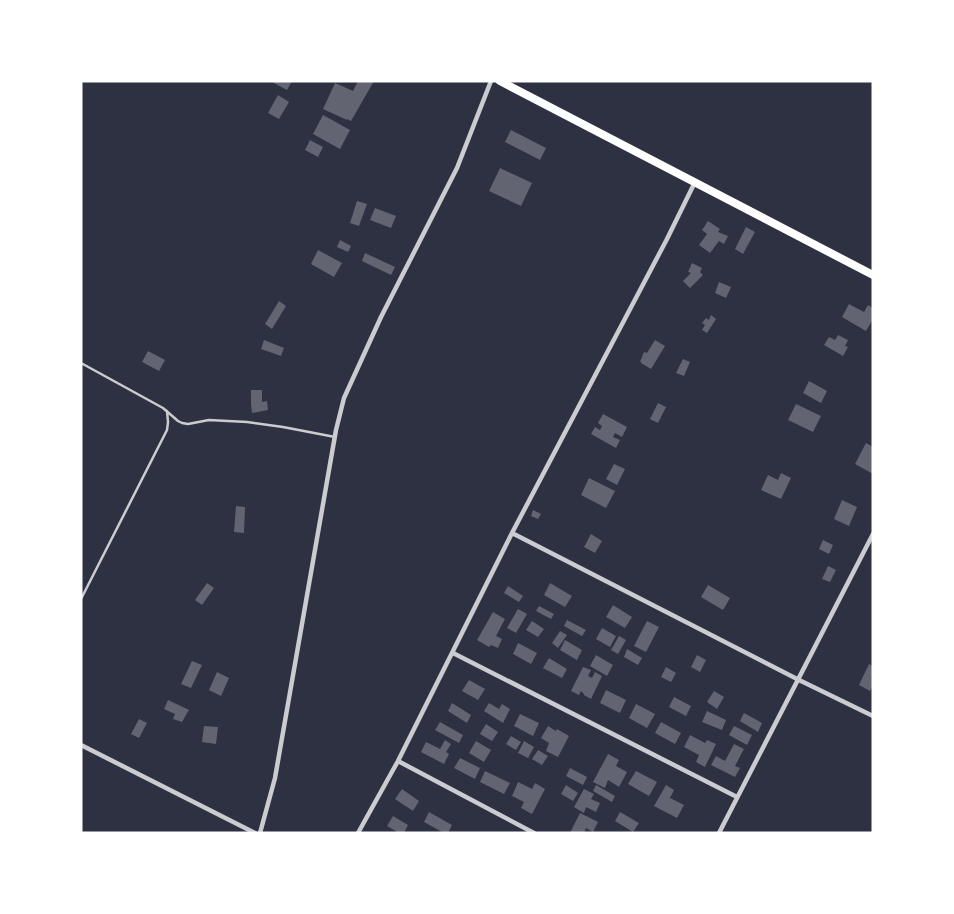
<svg xmlns="http://www.w3.org/2000/svg" width="954" height="914" font-family="'Alegreya Sans',sans-serif">
<rect width="100%" height="100%" fill="#2d3142"/>
<path fill="#626471" d="M270,81H292L287,90Z
M358,81H374L351,121L347,119V120L323,109L335,83L353,91Z
M278,95L289,102L279,119L268,113Z
M323,115L350,130L340,149L313,134Z
M511,130L546,148L540,160L505,142Z
M310,140L323,147L318,157L305,150Z
M500,168L532,183L521,206L489,191Z
M357,201L367,204L359,226L350,223Z
M375,208L396,216L391,228L370,220Z
M708,221L720,229L718,232L728,236L724,244L719,241L710,253L699,245L707,234L702,230Z
M746,227L755,232L743,254L735,249Z
M340,240L351,246L348,252L337,247Z
M318,250L342,263L334,277L311,264Z
M365,253L395,267L391,275L362,261Z
M692,263L702,268L700,272L703,275L690,288L683,281L691,273L688,272Z
M719,282L731,287L726,298L715,293Z
M279,301L286,306L272,329L265,324Z
M849,304L864,312L868,305L873,308V319L866,331L842,317Z
M711,315L716,319L707,333L702,330L705,325L702,323L706,318L709,320Z
M838,335L848,340L845,346L848,347L843,356L824,345L829,337L835,340Z
M264,340L284,348L281,356L261,349Z
M655,340L665,346L651,369L641,363L642,362H640L644,352L647,353Z
M148,351L165,360L159,371L142,362Z
M683,359L690,362L684,376L676,373Z
M809,381L827,391L821,403L803,393Z
M251,390H262V402L267,401L268,410L252,413L251,404Z
M658,403L666,407L658,423L650,419Z
M796,404L821,416L813,432L788,420Z
M603,414L627,427L622,437L615,433L613,437L620,440L616,448L591,434L595,427L600,430L602,426L598,423Z
M866,443L873,447V474L855,464Z
M614,464L625,469L617,485L606,479Z
M781,473L791,478L781,499L761,490L768,475L778,480Z
M589,478L615,491L606,508L581,495Z
M842,500L857,507L849,526L834,519Z
M236,506L245,507L244,533L234,532Z
M533,510L541,514L538,519L531,516Z
M591,534L602,541L595,553L584,547Z
M823,540L833,545L829,554L819,549Z
M828,566L836,570L830,582L822,579Z
M207,583L214,588L202,605L195,600Z
M550,583L572,596L565,607L544,595Z
M708,585L730,598L723,610L701,597Z
M508,586L523,596L519,602L504,593Z
M613,605L632,617L625,628L606,617Z
M539,606L554,614L551,619L536,611Z
M518,609L527,614L516,633L507,628Z
M493,612L505,619L496,636L502,639L498,648L491,645L489,647L477,640Z
M567,620L586,630L582,636L564,626Z
M532,621L544,629L538,637L526,630Z
M647,621L659,627L646,652L634,646Z
M602,628L616,636L610,647L596,639Z
M560,631L567,635L558,648L552,643Z
M619,636L626,640L618,654L611,650Z
M565,640L582,650L577,660L560,650Z
M518,643L537,653L531,664L513,654Z
M627,649L642,658L638,665L624,657Z
M596,655L613,665L607,676L590,666Z
M697,655L706,660L700,672L691,667Z
M549,658L567,669L562,678L543,668Z
M192,661L202,665L191,688L181,684Z
M869,664L873,666V685L870,691L859,685Z
M583,667L591,670L588,676L592,678L595,672L602,676L591,699L584,695V694L581,691L579,695L571,691Z
M666,667L676,673L671,682L661,677Z
M217,672L229,678L221,696L209,690Z
M469,680L485,689L478,700L462,691Z
M606,690L626,700L620,713L600,703Z
M714,691L724,697L717,709L707,702Z
M674,697L691,706L686,716L669,707Z
M168,700L189,710L182,722L173,719L175,714L164,709Z
M452,703L471,715L467,723L448,711Z
M489,703L499,709L502,704L510,709L503,723L484,711Z
M636,704L655,714L647,728L629,718Z
M707,711L726,720L722,730L702,722Z
M744,713L762,723L758,732L740,721Z
M520,714L539,723L533,736L514,726Z
M139,719L147,723L139,738L131,734Z
M440,722L463,735L459,743L435,730Z
M661,722L681,733L675,744L655,733Z
M486,724L498,732L492,741L480,734Z
M204,726L218,727L216,744L202,742Z
M548,726L556,731L557,729L569,736L558,757L546,751L549,743L541,738Z
M734,726L752,735L747,745L729,735Z
M690,735L705,743L707,740L716,744L705,767L696,762L699,755L684,747Z
M511,736L521,742L516,750L506,744Z
M445,740L451,744L446,752L449,754L444,764L421,752L426,742L440,749Z
M476,741L491,750L484,762L469,753Z
M524,741L534,747L528,758L518,753Z
M734,744L744,749L735,766L740,768L735,777L711,765L716,756L725,761Z
M538,750L548,756L542,765L532,759Z
M608,754L619,760L616,766L627,772L619,787L608,780L605,788L593,782Z
M460,758L480,768L475,779L454,768Z
M570,768L587,777L583,785L566,776Z
M485,771L510,783L504,794L480,782Z
M636,771L657,782L649,796L628,784Z
M518,782L532,789L535,783L545,789L532,814L521,808L524,802L512,796Z
M566,785L578,793L573,801L561,794Z
M596,785L615,796L612,802L593,791Z
M666,785L674,790L670,798L684,805L677,818L654,806Z
M402,789L419,801L413,811L395,799Z
M584,789L594,794L591,799L600,803L596,812L586,807L584,813L574,807Z
M429,812L452,825L448,833H444L424,822Z
M620,812L639,823L633,832L615,821Z
M580,813L598,822L593,832L586,828L584,833H570Z
M393,816L408,825L404,833H399L387,826Z"/>
<g fill="none" stroke-linecap="round" stroke-linejoin="round">
<path stroke="#caccd0" stroke-width="2.5" d="M81,363L163,408L178,421L182,423L188,424L209,420L247,422L283,427L335,437
M81,599L167,430L168,422L167,411"/>
<path stroke="#caccd0" stroke-width="4.5" d="M512,533L799,680L873,716
M453,653L737,797
M81,745L255,833
M398,761L534,833
M260,833L275,778L336,430L344,398L381,317L457,168L491,81
M358,833L398,761L512,533L667,239L695,182
M719,833L873,534"/>
<path stroke="#fff" stroke-width="8" d="M500,81L873,275"/>
</g>
<rect width="954" height="914" fill="none" stroke="#ffffff" stroke-width="165"/>
</svg>
